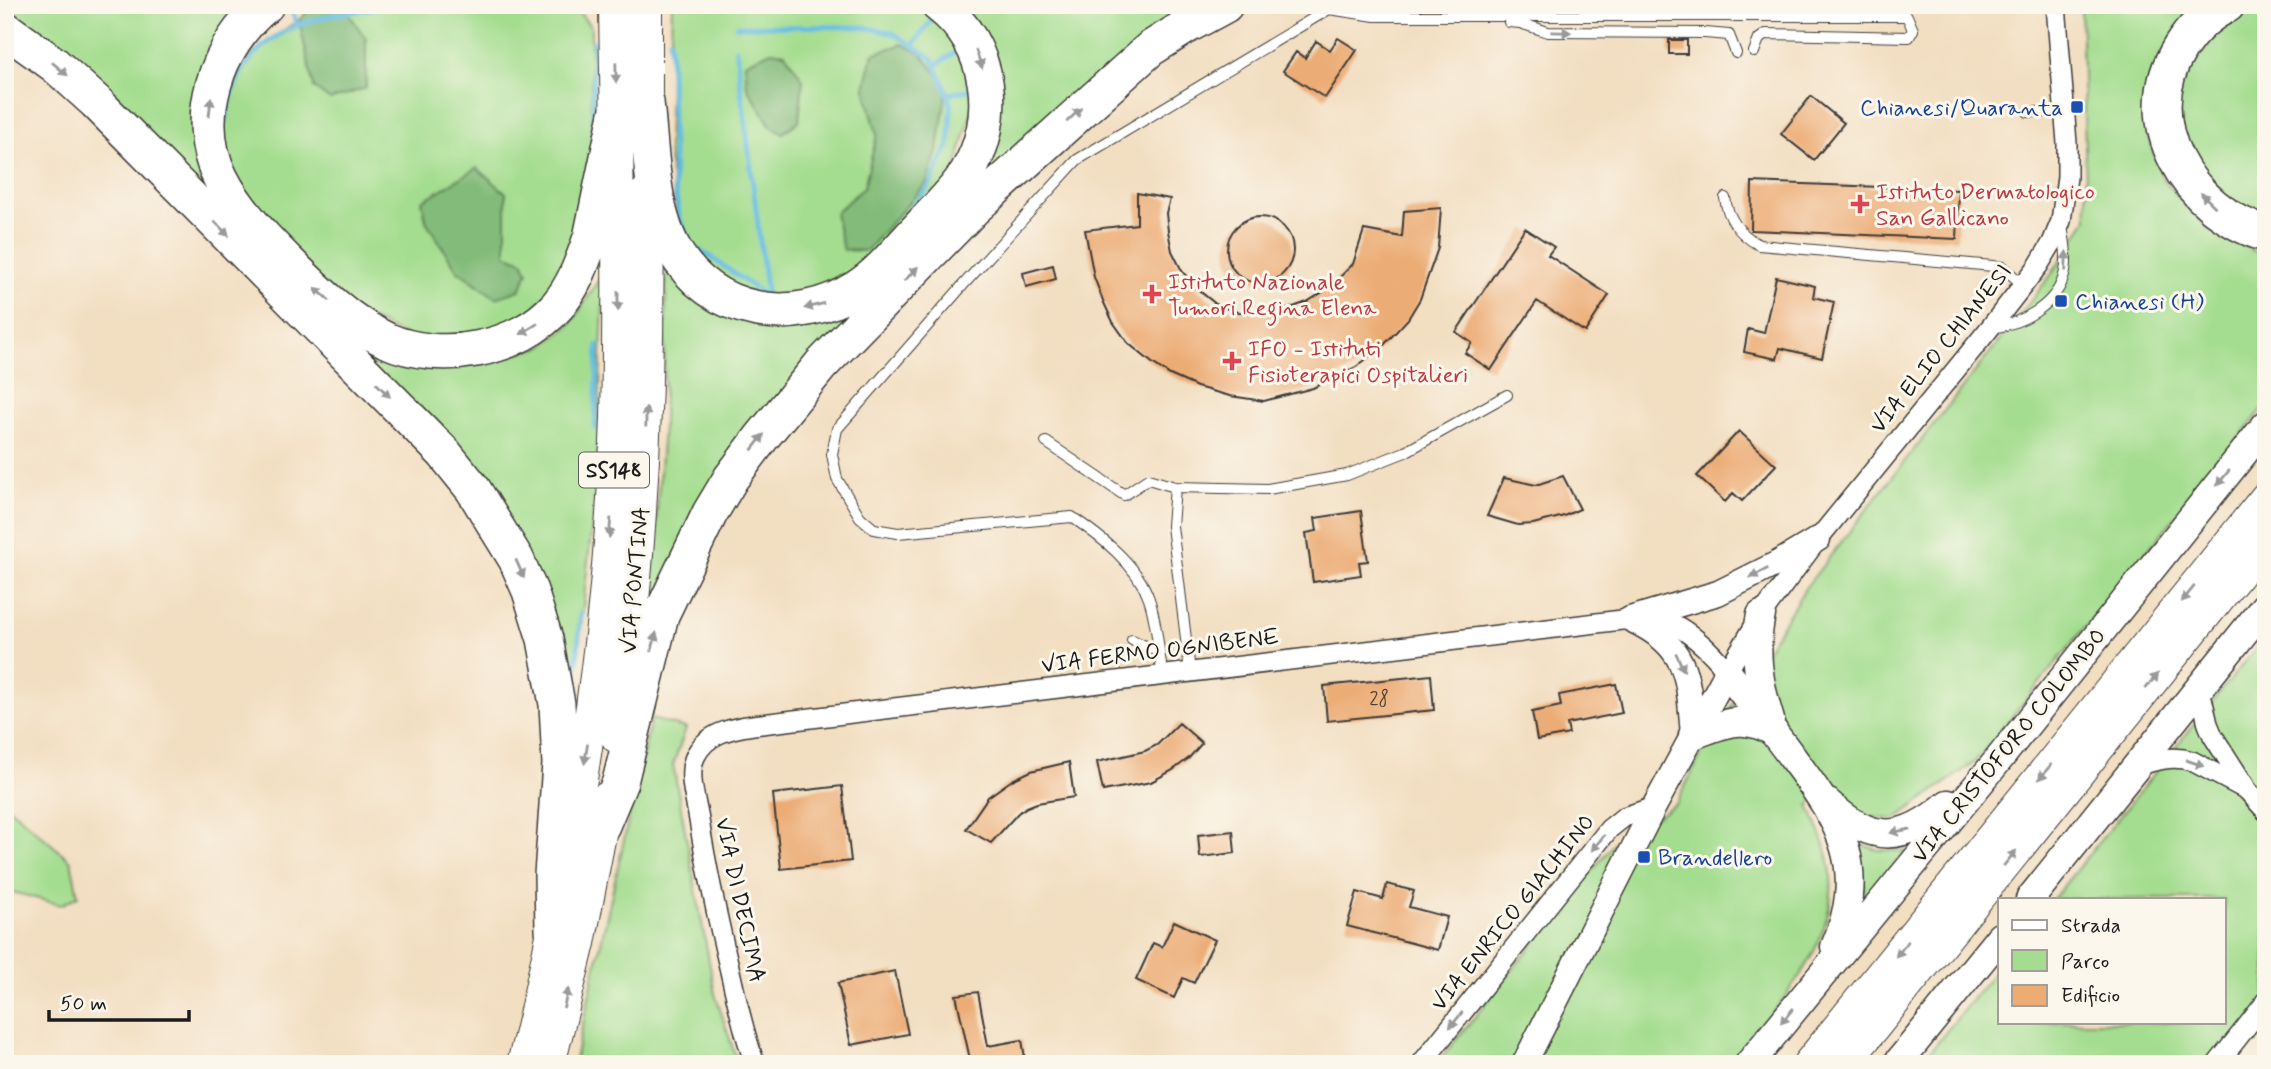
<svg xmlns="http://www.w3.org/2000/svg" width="2271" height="1069" font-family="Mynerve,sans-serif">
<rect width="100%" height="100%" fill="#fbf7ec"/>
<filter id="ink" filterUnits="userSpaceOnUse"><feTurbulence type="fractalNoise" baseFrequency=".0143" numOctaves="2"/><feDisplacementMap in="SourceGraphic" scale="14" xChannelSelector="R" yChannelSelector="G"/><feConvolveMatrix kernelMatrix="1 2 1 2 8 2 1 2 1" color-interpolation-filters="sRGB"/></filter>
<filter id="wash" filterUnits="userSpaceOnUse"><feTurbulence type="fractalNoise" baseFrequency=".00686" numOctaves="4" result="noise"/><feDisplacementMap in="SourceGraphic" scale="28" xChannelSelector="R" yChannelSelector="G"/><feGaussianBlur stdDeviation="1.57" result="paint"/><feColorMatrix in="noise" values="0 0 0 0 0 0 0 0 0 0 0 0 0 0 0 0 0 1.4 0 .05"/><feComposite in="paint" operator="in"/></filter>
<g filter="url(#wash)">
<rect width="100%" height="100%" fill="#f2dec1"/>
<path fill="#a4dd8f" stroke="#607c56" stroke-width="2" d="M5,5H253L198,79L192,106V131L228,222L5,19Z
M361,5H478L578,11L591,27L592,170L565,271L552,290L519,322L451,340L410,338L345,307L240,200L218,138L235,66L291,25L336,9Z
M672,5L922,6L948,28L968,64L974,102L953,179L858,278L814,302L722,290L678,225L668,150Z
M946,5H1196L972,198L996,112Z
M2081,5H2199L2150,80L2147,134L2163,180L2207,228L2266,257V405L1976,761L1895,819L1857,816L1835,783L1809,805C1815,822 1824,839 1828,856C1848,938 1777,1005 1731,1064H1437L1616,841L1676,804L1702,753L1806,587L2051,275L2087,219Z
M2249,5H2266V225L2232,212L2187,159L2175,85L2220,19Z
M667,250L758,326L798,329L863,309L649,627L663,427Z
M604,271L597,477L575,682L563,675L543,600L329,328L492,360L541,347L571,324Z
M2266,635V1030L2235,1064H1920L2000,965V1022H2224V899H2053Z
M651,719L686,728L673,765L715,994L738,1064H574Z
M5,804L71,861L78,896L61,905L5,890Z
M1856,842L1877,850L1907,851L1863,903L1864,884Z"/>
<path fill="#83bc7a" stroke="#506c4b" stroke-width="2" d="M313,5H343L366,39V88L330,100L314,88L299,20Z
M902,44L921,53L947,88L938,149L926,184L866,251L843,250L835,213L864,187L877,135L865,88L873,54Z
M771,51L785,53L803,80L799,121L783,133L771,126L747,87L745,63Z
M477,168L506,193V254L523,261L528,272L520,290L496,298L457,270L426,221L422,201Z"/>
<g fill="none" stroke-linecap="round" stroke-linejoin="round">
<path stroke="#62bce0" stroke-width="5" d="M290,8L298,24
M736,26L864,27L893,33L932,58L948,94L951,108L949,145L929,186L905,217
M670,40L674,184L680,219L693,248L708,255L764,295
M913,45L933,18
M736,49L767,297
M936,65L960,49
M948,94L972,89
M226,120C240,23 318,16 398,5
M593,146L594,42
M595,428L598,345
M575,683L581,613"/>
</g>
<g id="blocks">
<path fill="#ecac74" d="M1338,38L1357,50L1325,98L1283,71L1296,52L1305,58L1316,41L1330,50Z
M1669,40H1687V54H1669Z
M1811,96L1844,123L1814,160L1781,134Z
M1752,182L1959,190L1957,239L1751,230Z
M1137,193L1170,199L1166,213L1168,231L1172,251L1182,271L1196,288L1217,305L1237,312L1259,313L1285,310L1307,302L1329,288L1353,264L1364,230L1402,237L1404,211L1441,208L1438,248L1420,299L1408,319L1382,347L1356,367L1313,388L1264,401L1230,396L1197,387L1170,375L1151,362L1128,343L1113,322L1104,303L1094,277L1085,230L1137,224Z
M1227 250a33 33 0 1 1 66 0a33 33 0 1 1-66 0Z
M1525,228L1554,247L1548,255L1609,295L1585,332L1537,301L1491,370L1465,353L1472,343L1456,332Z
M1053,265L1056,279L1026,287L1023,273Z
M1776,277L1815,286L1813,297L1834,302L1822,358L1780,348L1777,359L1744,352L1748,329L1764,333Z
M1739,431L1776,465L1742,501L1733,493L1725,502L1697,476Z
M1563,476L1580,509L1564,516L1533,524L1518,525L1487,516L1504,478L1536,485Z
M1361,511L1368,561L1359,562L1361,575L1313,582L1306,533L1317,531L1315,518Z
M1431,675L1434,710L1327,721L1324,686Z
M1616,684L1622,713L1567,724L1569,734L1537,740L1532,712L1561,706L1559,695Z
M1179,723L1202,743L1189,758L1173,770L1151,782L1103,791L1097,762L1145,751L1157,745Z
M1069,762L1074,797L1037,803L1027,807L1018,813L991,843L966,829L988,797L1012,780L1031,771Z
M842,786L851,861L781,869L773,794Z
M1233,831L1235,853L1200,857L1198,835Z
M1387,884L1414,891L1409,907L1447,917L1438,950L1347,926L1357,892L1383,899Z
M1174,921L1215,940L1194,983L1183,978L1174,998L1136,980L1153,943L1162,947Z
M895,971L908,1034L851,1045L838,983Z
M978,992L988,1046L1022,1040L1026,1064H971L956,995Z"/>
</g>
</g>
<g filter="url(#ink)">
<use href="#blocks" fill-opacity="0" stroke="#3c3935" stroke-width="2"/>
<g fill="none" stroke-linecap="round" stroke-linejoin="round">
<g stroke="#3c3935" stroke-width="12">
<path id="service" d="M1509,22L1520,23L1548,32L1705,33L1729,35L1736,53
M2028,112H2065
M1725,198C1728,220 1741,235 1759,245L1993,266L2003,267L2023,285
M1990,328C2020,325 2059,305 2065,271C2068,257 2065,241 2062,227
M1046,442L1124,495L1148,479L1175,487
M1132,640L1159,652
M1190,671L1172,526L1175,487L1268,489L1347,475L1405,452L1507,395
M1163,675C1158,651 1157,622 1149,599C1137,564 1101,537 1072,517L898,533L874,529L860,517L837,479L832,454L837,429L964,284L1077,160L1329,9L1375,16H1907L1913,30L1909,37L1766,34L1759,39L1754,52"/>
</g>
<g stroke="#3c3935" stroke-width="22">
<path id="minor" d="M2200,689L2208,724L2213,736L2245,786
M2137,766C2155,760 2173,755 2192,761L2247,790L2266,811
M755,1064C744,1034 737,1002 730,971C718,921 707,871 699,820C696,801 687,775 695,757C705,734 731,728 753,725L1630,619C1639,618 1648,617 1658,619C1681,622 1714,653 1727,672L1761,615L1818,539L1989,329L2038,266L2052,243L2061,221L2067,177V143L2056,5
M1421,1064L1609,829L1624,817L1654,807
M2217,1064L2266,1002"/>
</g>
<g stroke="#3c3935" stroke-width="27">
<path id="tertiary" d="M1630,619L1718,593L1778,563L1818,539
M1630,619C1689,647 1688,675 1693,735
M1524,1064L1654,807L1727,672"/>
</g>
<g stroke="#3c3935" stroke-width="31">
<path id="secondary" d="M1761,615C1753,651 1759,685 1770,720
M1727,672C1750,702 1773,731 1795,761C1842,824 1868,869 1835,947
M1693,735C1725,723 1743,714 1774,732
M1828,803C1872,844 1902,843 1948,804
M2030,899L2266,605
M1749,1064L1995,764L2266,425
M1897,1064L2000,937"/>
</g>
<g stroke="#3c3935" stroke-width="34">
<path id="trunk" d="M646,5V126
M617,737C643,556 650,374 647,192
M523,1064C539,1005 550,945 562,886C592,732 612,575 617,418C620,280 617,143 615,5
M549,1064L579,943L607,798
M1809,1064L2266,498
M1844,1064L2266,539"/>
</g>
<g stroke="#3c3935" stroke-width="38">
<path id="motorway" d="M266,5C216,44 192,119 220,177C237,211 264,238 290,264C318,292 350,323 386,340C440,364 519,351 558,305C575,285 582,262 591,238L617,114
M2227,5C2206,15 2192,29 2180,48C2134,121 2188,212 2266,234
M5,29L55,65L96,102L444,453L473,489L516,559L530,591L545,639L557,704L560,764L552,875L553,930
M646,102C651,146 651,209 673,248C710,316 795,328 857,288C881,273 899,249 918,229C935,211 954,193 967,173C1001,118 991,45 939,5
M602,825L620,782L661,615L710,513L731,478L762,437L821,365L974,208L1150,49L1188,25L1225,5"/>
</g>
<use href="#service" stroke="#fff" stroke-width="10"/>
<use href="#minor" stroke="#fff" stroke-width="19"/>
<use href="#tertiary" stroke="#fff" stroke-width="24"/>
<use href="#secondary" stroke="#fff" stroke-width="28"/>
<use href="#trunk" stroke="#fff" stroke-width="32"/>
<use href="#motorway" stroke="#fff" stroke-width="35"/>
</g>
<defs><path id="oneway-solid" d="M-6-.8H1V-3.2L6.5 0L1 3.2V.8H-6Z" transform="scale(1.75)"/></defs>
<g fill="#999">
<use href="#oneway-solid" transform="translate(1561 32) rotate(1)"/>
<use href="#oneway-solid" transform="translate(979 59) rotate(70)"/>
<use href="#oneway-solid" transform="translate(60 69) rotate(40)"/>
<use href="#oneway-solid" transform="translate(616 73) rotate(89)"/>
<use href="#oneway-solid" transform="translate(210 107) rotate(-84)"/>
<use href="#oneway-solid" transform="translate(1074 115) rotate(-43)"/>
<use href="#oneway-solid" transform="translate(2208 200) rotate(-136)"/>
<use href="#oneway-solid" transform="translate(222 229) rotate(45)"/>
<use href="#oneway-solid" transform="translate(2066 261) rotate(-88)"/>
<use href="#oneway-solid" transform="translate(911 274) rotate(-46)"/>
<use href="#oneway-solid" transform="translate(322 294) rotate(-139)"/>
<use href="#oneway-solid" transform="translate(618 301) rotate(90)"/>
<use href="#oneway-solid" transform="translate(814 306) rotate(166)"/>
<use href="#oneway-solid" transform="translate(529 329) rotate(148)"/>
<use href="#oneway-solid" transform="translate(383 390) rotate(45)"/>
<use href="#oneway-solid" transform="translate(646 417) rotate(-89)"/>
<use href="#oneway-solid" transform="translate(758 442) rotate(-52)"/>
<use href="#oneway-solid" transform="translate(2223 478) rotate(129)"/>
<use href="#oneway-solid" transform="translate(610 528) rotate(95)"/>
<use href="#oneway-solid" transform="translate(520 569) rotate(66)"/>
<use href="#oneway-solid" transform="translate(1759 573) rotate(153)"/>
<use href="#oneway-solid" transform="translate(2188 594) rotate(129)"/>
<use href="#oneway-solid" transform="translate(654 642) rotate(-76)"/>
<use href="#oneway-solid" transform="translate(1680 662) rotate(65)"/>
<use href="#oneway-solid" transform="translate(2152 681) rotate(-51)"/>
<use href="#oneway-solid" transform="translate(586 754) rotate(99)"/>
<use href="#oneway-solid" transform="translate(2195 763) rotate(19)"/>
<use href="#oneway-solid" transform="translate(2045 772) rotate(129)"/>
<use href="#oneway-solid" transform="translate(1900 831) rotate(168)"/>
<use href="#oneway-solid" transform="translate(1598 843) rotate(129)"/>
<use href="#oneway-solid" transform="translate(2010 858) rotate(-51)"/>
<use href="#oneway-solid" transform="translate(1902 949) rotate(129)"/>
<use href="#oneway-solid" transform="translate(566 998) rotate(-76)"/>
<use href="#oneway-solid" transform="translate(1787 1016) rotate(129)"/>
<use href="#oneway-solid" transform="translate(1456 1020) rotate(129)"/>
</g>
</g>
<g fill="#1a4fb4" stroke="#fbf7ec" stroke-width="2.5">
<rect x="2070" y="100" width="14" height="14" rx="3.5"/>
<rect x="2054" y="294" width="14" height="14" rx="3.5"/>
<rect x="1637" y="850" width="14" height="14" rx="3.5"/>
</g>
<g fill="#e0444e" stroke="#fbf7ec" stroke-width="2.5">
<path d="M1856.5 193.5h7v7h7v7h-7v7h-7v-7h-7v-7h7z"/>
<path d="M1148.5 283.5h7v7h7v7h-7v7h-7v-7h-7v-7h7z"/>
<path d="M1228.5 350.5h7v7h7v7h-7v7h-7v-7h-7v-7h7z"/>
</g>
<g text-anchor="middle" stroke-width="6" stroke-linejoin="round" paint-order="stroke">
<g font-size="19" fill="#504032">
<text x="1379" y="705">28</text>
</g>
<rect fill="#fbf7ec" stroke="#5f5e5a" stroke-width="2" x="579" y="452.5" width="70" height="35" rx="5"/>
<g font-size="21" font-weight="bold" fill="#1c1c1c">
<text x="614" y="477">SS148</text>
</g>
<g font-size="23" fill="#164399" stroke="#fbf7ec" text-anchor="start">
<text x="2063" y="115" text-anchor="end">Chianesi/Quaranta</text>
<text x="2075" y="309">Chianesi (H)</text>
<text x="1658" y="865">Brandellero</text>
</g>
<g font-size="23" fill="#be3a42" stroke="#fbf7ec" text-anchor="start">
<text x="1876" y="199">Istituto Dermatologico<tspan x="1876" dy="26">San Gallicano</tspan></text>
<text x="1168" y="289">Istituto Nazionale<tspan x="1168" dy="26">Tumori Regina Elena</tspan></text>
<text x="1248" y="356">IFO - Istituti<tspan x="1248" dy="26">Fisioterapici Ospitalieri</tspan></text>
</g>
<g font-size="23" fill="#1c1c1c" stroke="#fbf7ec">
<text transform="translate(1940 348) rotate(-51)" y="8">VIA ELIO CHIANESI</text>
<text transform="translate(634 580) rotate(-85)" y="8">VIA PONTINA</text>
<text transform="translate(1160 650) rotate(-7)" y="8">VIA FERMO OGNIBENE</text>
<text transform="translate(2008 745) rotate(-51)" y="8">VIA CRISTOFORO COLOMBO</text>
<text transform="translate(741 900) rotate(78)" y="8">VIA DI DECIMA</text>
<text transform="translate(1512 912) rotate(-51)" y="8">VIA ENRICO GIACHINO</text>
</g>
</g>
<rect width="2271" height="1069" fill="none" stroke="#fbf7ec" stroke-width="28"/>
<rect x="1998" y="898" width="228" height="126" fill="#fbf7ec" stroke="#a29f99" stroke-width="2"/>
<rect x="2012" y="920" width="35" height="10" fill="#ffffff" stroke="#a29f99" stroke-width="2"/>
<text x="2061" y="932" font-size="21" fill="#1c1c1c">Strada</text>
<rect x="2012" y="950" width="35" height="21" fill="#a4dd8f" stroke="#a29f99" stroke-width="2"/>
<text x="2061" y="968" font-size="21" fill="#1c1c1c">Parco</text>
<rect x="2012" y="985" width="35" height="21" fill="#ecac74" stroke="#a29f99" stroke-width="2"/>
<text x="2061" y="1002" font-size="21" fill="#1c1c1c">Edificio</text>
<path d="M49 1010v10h140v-10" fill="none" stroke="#1c1c1c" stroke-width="3.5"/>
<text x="60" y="1010" font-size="21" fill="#1c1c1c" stroke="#fbf7ec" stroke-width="5" paint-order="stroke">50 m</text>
</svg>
